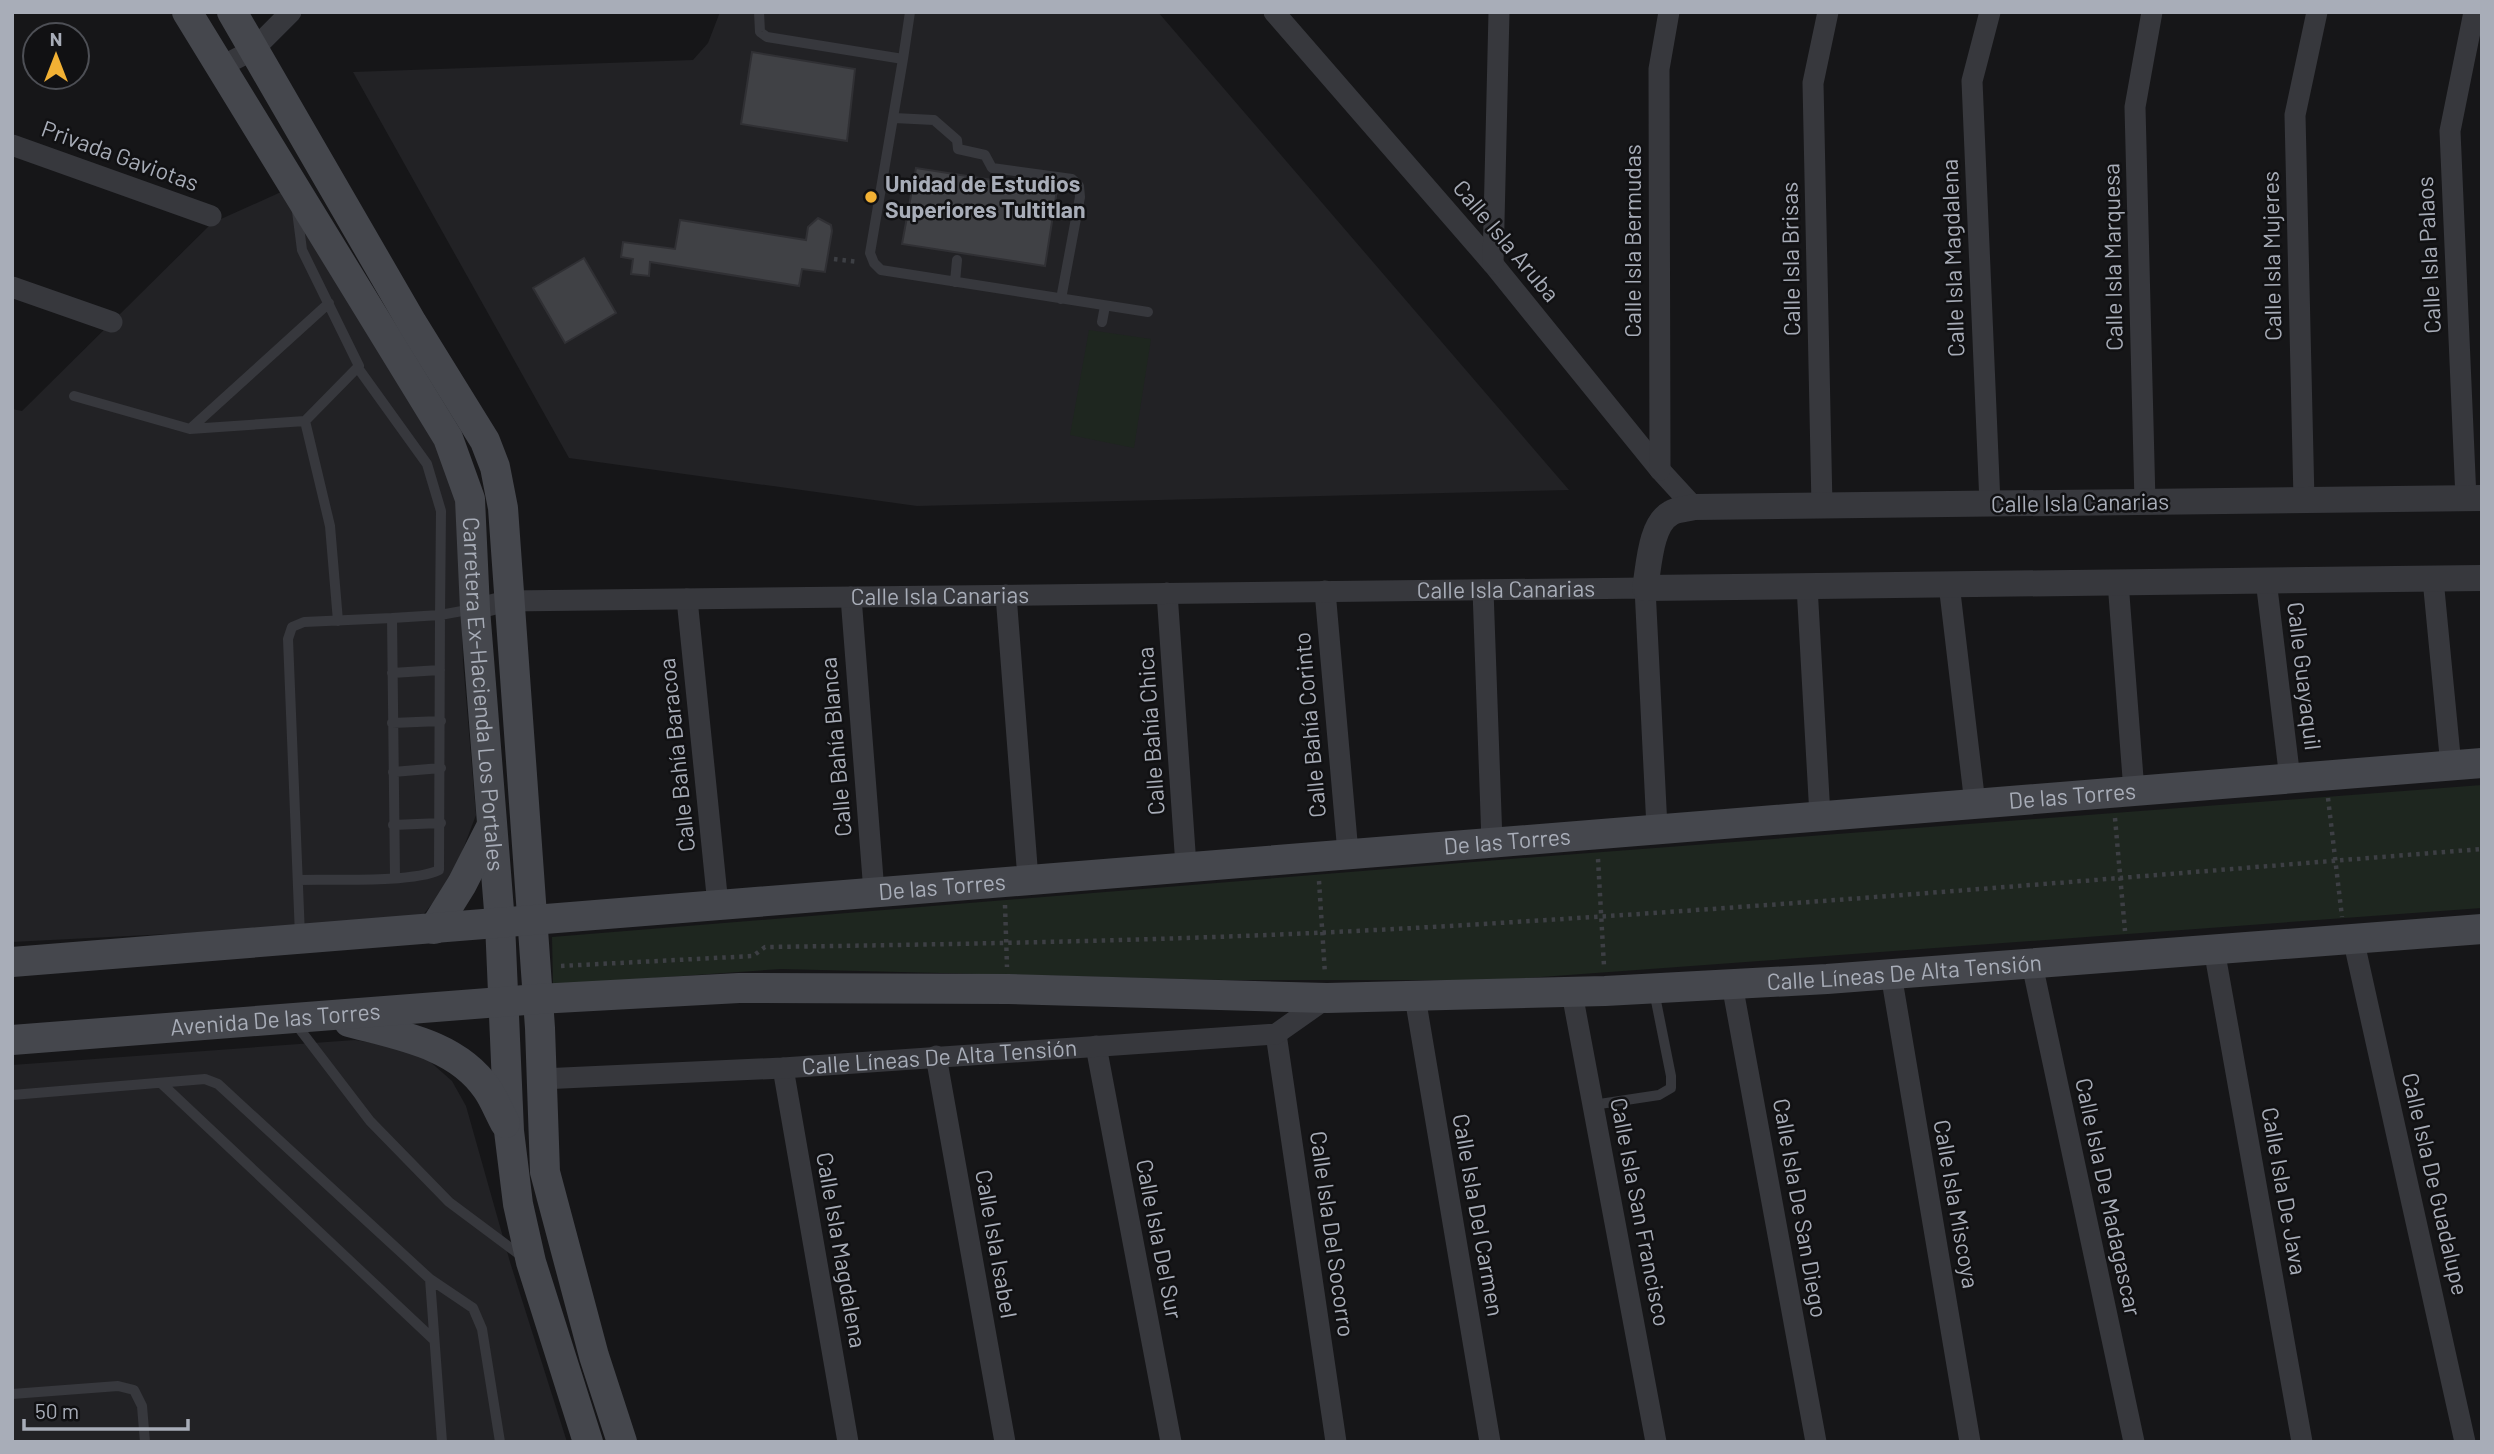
<svg xmlns="http://www.w3.org/2000/svg" width="2494" height="1454" font-family="Barlow,sans-serif">
<rect width="100%" height="100%" fill="#161618"/>
<path fill="#222225" d="M720,12H1158L1569,490L917,506L569,458L353,72L693,60L708,43Z
M281,192L453,472L459,527L463,662L476,815L451,881L418,921L12,942V409L22,411L212,223Z
M355,1040L396,1047L427,1059L452,1081L466,1106L510,1262L567,1442H12V1065Z"/>
<path fill="#1e261f" d="M1089,330L1151,339L1134,448L1070,435Z
M2482,785V908L1499,980H1223L781,969L553,985L552,937L1510,859Z"/>
<path fill="#404145" stroke="#303034" stroke-width="2" d="M752,52L855,69L847,141L741,124Z
M916,168L1057,190L1045,266L902,244Z
M818,218L831,225L832,231L825,272L802,269L799,286L650,262L649,276L631,274L633,259L621,257L623,242L675,249L680,220L806,240L808,227Z
M584,258L616,313L565,343L533,288Z"/>
<g fill="none" stroke-linecap="round" stroke-linejoin="round">
<path stroke="#3d3f44" stroke-width="4.5" stroke-dasharray="3.5 5" stroke-linecap="butt" d="M834,259L859,262
M2328,798L2342,917
M2115,818L2125,931
M1598,859L1604,966
M1319,881L1325,974
M1005,905L1007,967
M561,966L753,956L765,947C981,944 1197,940 1413,928C1769,908 2126,877 2482,849"/>
<path stroke="#37383d" stroke-width="10" d="M759,12L760,32L767,37L903,59L910,12
M903,59L870,253L874,263L881,270L1148,312
M894,118L934,120L957,140L958,149L985,155L992,168L1072,179L1079,186L1080,197L1061,299
M297,211L302,250L359,366L305,421L330,526L338,621
M955,282L957,260
M1102,322L1105,306
M358,368L427,464L441,511L440,615L473,609
M74,396L190,429L305,421
M190,429L329,303
M392,673L440,670
M392,723L441,721
M393,772L441,768
M393,825L441,823
M298,880C331,879 413,883 439,870L440,615L392,618
M300,936L288,639L292,627L304,622L392,618L395,877
M295,1023L370,1121L449,1202L524,1258
M161,1083L433,1339
M12,1095L205,1079L218,1084L430,1279L442,1442
M1593,1105L1659,1095L1671,1088V1076L1654,991
M430,1279L473,1308L482,1329L500,1442
M12,1394L118,1386L134,1390L142,1406L145,1442"/>
<g stroke="#37383d" stroke-width="21">
<path d="M1274,12L1493,264L1660,470L1694,507"/>
<path d="M1990,12L1972,81L1990,504"/>
<path d="M220,67L253,50L291,12"/>
<path d="M12,145L211,216"/>
<path d="M1493,264L1499,12"/>
<path d="M12,287L112,322"/>
<path d="M1660,470L1659,69L1669,12"/>
<path d="M2466,499L2450,131L2474,12"/>
<path d="M2304,500L2295,115L2317,12"/>
<path d="M2145,502L2135,107L2152,12"/>
<path d="M1822,506L1813,83L1828,12"/>
<path d="M2433,579L2451,766"/>
<path d="M2266,580L2290,779"/>
<path d="M2118,582L2134,791"/>
<path d="M1949,584L1975,804"/>
<path d="M1807,586L1820,816"/>
<path d="M1483,590L1492,842"/>
<path d="M1325,591L1348,853"/>
<path d="M1167,593L1186,866"/>
<path d="M1006,595L1028,879"/>
<path d="M851,597L874,892"/>
<path d="M687,599L718,905"/>
<path id="s1" d="M475,609L507,601L1645,588L1657,828"/>
<path d="M2353,938L2465,1442"/>
<path d="M2214,949L2302,1442"/>
<path d="M2032,964L2134,1442"/>
<path d="M1891,974L1970,1442"/>
<path d="M1732,984L1816,1442"/>
<path d="M1572,993L1656,1442"/>
<path d="M1415,997L1490,1442"/>
<path d="M1276,1034L1336,1442"/>
<path d="M1096,1046L1171,1442"/>
<path d="M936,1056L1005,1442"/>
<path d="M783,1068L848,1442"/>
<path id="s2" d="M541,1079L783,1068L1276,1034L1327,998"/>
</g>
<path stroke="#37383d" stroke-width="26" d="M2482,498L1694,507C1687,509 1677,509 1671,513C1650,524 1649,567 1645,588L2482,578"/>
<g stroke="#45474d" stroke-width="30">
<path id="s3" d="M187,12L448,438L470,499L475,609L500,923L509,1131L518,1204L531,1262L588,1442"/>
<path d="M232,12L412,323L485,441L495,467L503,508L540,1028L545,1172L594,1356L622,1442"/>
<path d="M434,929L462,884L491,827"/>
<path id="s4" d="M12,962L2482,763"/>
<path d="M349,1022C397,1035 457,1044 487,1089C494,1099 499,1112 505,1123"/>
<path id="s5" d="M12,1040L538,999L739,988L1008,989L1327,998L1605,991L1827,979L2482,929"/>
</g>
</g>
<circle fill="#f2b134" stroke="#111113" stroke-width="2.5" cx="871" cy="197" r="7"/>
<g text-anchor="middle" stroke-width="5" stroke-linejoin="round" paint-order="stroke">
<g font-size="23" fill="#a8adb8" stroke="#111113">
<text transform="translate(120 156) rotate(20)" y="8">Privada Gaviotas</text>
<text transform="translate(1506 241) rotate(50)" y="8">Calle Isla Aruba</text>
<text transform="translate(1633 241) rotate(-90)" y="8">Calle Isla Bermudas</text>
<text transform="translate(2429 255) rotate(-93)" y="8">Calle Isla Palaos</text>
<text transform="translate(2272 256) rotate(-91)" y="8">Calle Isla Mujeres</text>
<text transform="translate(2113 257) rotate(-91)" y="8">Calle Isla Marquesa</text>
<text transform="translate(1953 258) rotate(-92)" y="8">Calle Isla Magdalena</text>
<text transform="translate(1791 259) rotate(-91)" y="8">Calle Isla Brisas</text>
<text transform="translate(2080 503) rotate(-1)" y="8">Calle Isla Canarias</text>
<text dy="8" stroke="none"><textPath href="#s1" startOffset="1032">Calle Isla Canarias</textPath></text>
<text dy="8" stroke="none"><textPath href="#s1" startOffset="466">Calle Isla Canarias</textPath></text>
<text transform="translate(2304 676) rotate(83)" y="8">Calle Guayaquil</text>
<text dy="8" stroke="none"><textPath href="#s3" startOffset="760">Carretera Ex-Hacienda Los Portales</textPath></text>
<text transform="translate(1310 725) rotate(-95)" y="8">Calle Bahía Corinto</text>
<text transform="translate(1151 731) rotate(-94)" y="8">Calle Bahía Chica</text>
<text transform="translate(836 747) rotate(-95)" y="8">Calle Bahía Blanca</text>
<text transform="translate(677 755) rotate(-96)" y="8">Calle Bahía Baracoa</text>
<text dy="8" stroke="none"><textPath href="#s4" startOffset="2067">De las Torres</textPath></text>
<text dy="8" stroke="none"><textPath href="#s4" startOffset="1500">De las Torres</textPath></text>
<text dy="8" stroke="none"><textPath href="#s4" startOffset="933">De las Torres</textPath></text>
<text dy="8" stroke="none"><textPath href="#s5" startOffset="1895">Calle Líneas De Alta Tensión</textPath></text>
<text dy="8" stroke="none"><textPath href="#s5" startOffset="264">Avenida De las Torres</textPath></text>
<text dy="8" stroke="none"><textPath href="#s2" startOffset="399">Calle Líneas De Alta Tensión</textPath></text>
<text transform="translate(2435 1184) rotate(77)" y="8">Calle Isla De Guadalupe</text>
<text transform="translate(2284 1191) rotate(80)" y="8">Calle Isla De Java</text>
<text transform="translate(2108 1197) rotate(78)" y="8">Calle Isla De Madagascar</text>
<text transform="translate(1956 1204) rotate(80)" y="8">Calle Isla Miscoya</text>
<text transform="translate(1800 1208) rotate(80)" y="8">Calle Isla De San Diego</text>
<text transform="translate(1640 1212) rotate(79)" y="8">Calle Isla San Francisco</text>
<text transform="translate(1478 1215) rotate(80)" y="8">Calle Isla Del Carmen</text>
<text transform="translate(1332 1234) rotate(82)" y="8">Calle Isla Del Socorro</text>
<text transform="translate(1159 1239) rotate(79)" y="8">Calle Isla Del Sur</text>
<text transform="translate(996 1244) rotate(80)" y="8">Calle Isla Isabel</text>
<text transform="translate(841 1250) rotate(80)" y="8">Calle Isla Magdalena</text>
</g>
<g font-size="23" font-weight="bold" fill="#a8adb8" stroke="#111113" text-anchor="start">
<text x="885" y="192">Unidad de Estudios<tspan x="885" dy="26">Superiores Tultitlan</tspan></text>
</g>
</g>
<rect width="2494" height="1454" fill="none" stroke="#a8adb8" stroke-width="28"/>
<g transform="translate(56 56)"><circle r="33" fill="#111113" stroke="#4d4f55" stroke-width="2"/>
<path d="M0-5L12 26L0 18L-12 26Z" fill="#f2b134"/>
<text y="-10" font-size="19" font-weight="bold" text-anchor="middle" fill="#a8adb8">N</text>
</g>
<path d="M24 1419v10h164v-10" fill="none" stroke="#a8adb8" stroke-width="3.5"/>
<text x="35" y="1419" font-size="21" fill="#a8adb8" stroke="#111113" stroke-width="5" paint-order="stroke">50 m</text>
</svg>
